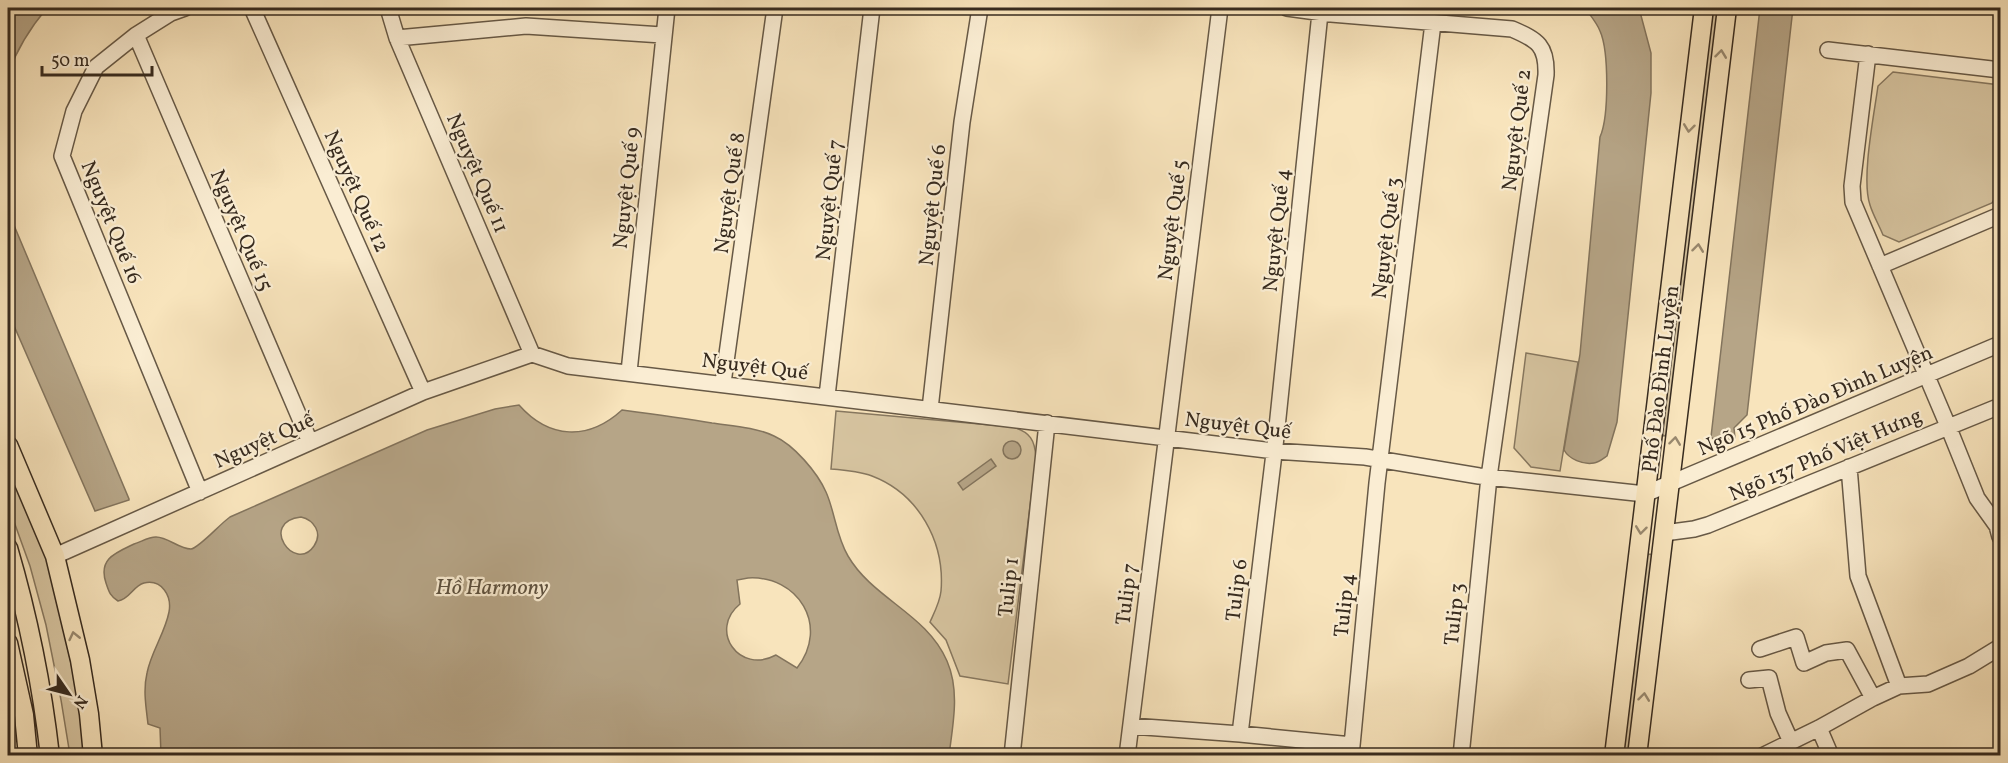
<svg xmlns="http://www.w3.org/2000/svg" width="2008" height="763" font-family="Vollkorn,serif">
<rect width="100%" height="100%" fill="#f8e4bc"/>
<filter id="stains"><feTurbulence type="fractalNoise" baseFrequency=".00333" numOctaves="4"/><feColorMatrix values="0 0 0 0 .2 0 0 0 0 .09 0 0 0 0 .02 0 0 0 .5 -.17"/></filter>
<radialGradient id="worn" r=".72"><stop offset=".6" stop-color="#630" stop-opacity="0"/><stop offset="1" stop-color="#630" stop-opacity=".3"/></radialGradient>
<path fill="#d7c5a1" stroke="#877860" stroke-width="1.5" d="M1711,8H1720L1667,434L1664,436L1660,432Z
M1893,72L2000,85V190L1992,203L1899,242L1883,235C1879,225 1873,215 1870,205C1861,179 1874,115 1878,86Z
M1526,353L1578,362L1560,471L1531,467L1514,448Z
M836,411L1013,427C1030,432 1035,440 1036,458L1008,684L960,676L946,640L930,622C934,613 940,602 941,591C945,542 919,494 872,476C859,471 845,470 831,469Z
M8,457L47,560L68,649L82,715L87,755H70L61,700L46,625L30,566L8,505Z
M1650,554L1653,556L1630,755L1621,756L1647,555Z
M8,711L14,755H8Z"/>
<path fill="#b6a587" stroke="#83745d" stroke-width="1.5" fill-rule="evenodd" d="M8,8H47C30,28 17,49 8,74Z
M1585,8H1639L1651,53V93L1617,422L1607,456C1604,458 1598,463 1594,463C1583,465 1569,459 1564,450L1580,354L1600,137C1609,117 1609,51 1600,31C1597,23 1590,15 1585,8Z
M1760,8H1793L1747,415L1734,428L1735,438L1719,444L1711,437Z
M8,211L129,499V500L95,511L8,312Z
M519,405C549,439 588,441 622,410C652,414 682,418 712,423C733,426 755,427 774,436C794,445 817,472 826,492C835,512 836,536 848,556C873,599 927,614 947,661C960,691 953,724 949,755H161L160,728L148,724C146,707 143,690 147,673C151,652 165,633 169,612C172,596 162,579 144,583C133,586 130,599 118,601C110,596 109,592 106,583C98,559 115,553 134,544C141,542 148,537 156,537C168,537 179,549 191,549C199,548 221,523 230,517L427,430L495,409ZM301,517C314,520 323,533 314,546C295,574 258,522 301,517ZM748,578C798,575 830,626 797,668L776,655C739,675 708,630 740,604L737,580Z
M1003 450a9 9 0 1 1 18 0a9 9 0 1 1-18 0Z
M991,459L996,466L963,490L958,483Z"/>
<g fill="none" stroke-linecap="round" stroke-linejoin="round">
<g stroke="#675946" stroke-width="18">
<path id="minor" d="M185,8L171,13L136,35L96,67L74,111L62,156L200,492
M252,8L423,392
M388,8L397,38L532,354
M1287,8L1331,14L1512,29C1538,40 1547,46 1546,75L1489,477L1461,756
M136,35L310,442
M397,38L526,26L662,35
M1828,50L2000,70
M1868,54L1852,186L1853,202L1948,426L1977,498L1997,526L2000,537
M1880,266L2000,215
M629,372L667,8
M723,383L775,8
M827,396L872,8
M930,409L962,122L980,8
M1849,467L1858,576L1899,686
M1664,533L1694,529L1708,525L2000,406
M55,556L423,392L532,354L568,366L1274,451L1365,457L1479,476L1645,494L2000,344
M1760,649L1796,637L1804,663L1826,653L1847,650L1873,698
M1749,680L1769,678L1778,713L1791,742
M1131,726L1240,734L1352,745
M1819,728L1831,756
M1240,734L1276,437L1320,13
M1012,756L1047,423
M1127,756L1220,8
M1351,756L1377,483L1433,23
M1762,756L1819,728L1873,698L1899,686L1928,684L1969,666L2000,647"/>
</g>
<g stroke="#372b1f" stroke-width="21">
<path id="major" d="M8,445L55,556L80,660L89,714L93,756
M8,548C28,616 42,685 50,756
M8,643L24,715L28,756
M1614,756L1704,8
M1637,756L1727,8"/>
</g>
<use href="#minor" stroke="#faedd3" stroke-width="15"/>
<use href="#major" stroke="#f8e4bc" stroke-width="18"/>
</g>
<defs><path id="oneway-chevron" d="M-2-3.5L2.5 0L-2 3.5" fill="none" stroke-width="1.6" stroke-linecap="round" stroke-linejoin="round" transform="scale(1.5)"/></defs>
<g stroke="#98886e">
<use href="#oneway-chevron" transform="translate(1721 54) rotate(-83)"/>
<use href="#oneway-chevron" transform="translate(1689 128) rotate(97)"/>
<use href="#oneway-chevron" transform="translate(1698 248) rotate(-83)"/>
<use href="#oneway-chevron" transform="translate(1675 441) rotate(-83)"/>
<use href="#oneway-chevron" transform="translate(1641 530) rotate(97)"/>
<use href="#oneway-chevron" transform="translate(74 636) rotate(-103)"/>
<use href="#oneway-chevron" transform="translate(1644 697) rotate(-83)"/>
</g>
<g text-anchor="middle" stroke-width="4.5" stroke-linejoin="round" paint-order="stroke">
<g font-size="21" fill="#372b1f" stroke="#faedd3">
<text transform="translate(1516 130) rotate(-83)" y="7">Nguyệt Quế 2</text>
<text transform="translate(478 173) rotate(67)" y="7">Nguyệt Quế 11</text>
<text transform="translate(626 188) rotate(-84)" y="7">Nguyệt Quế 9</text>
<text transform="translate(357 191) rotate(66)" y="7">Nguyệt Quế 12</text>
<text transform="translate(729 193) rotate(-82)" y="7">Nguyệt Quế 8</text>
<text transform="translate(829 200) rotate(-84)" y="7">Nguyệt Quế 7</text>
<text transform="translate(932 205) rotate(-84)" y="7">Nguyệt Quế 6</text>
<text transform="translate(1172 220) rotate(-83)" y="7">Nguyệt Quế 5</text>
<text transform="translate(112 222) rotate(68)" y="7">Nguyệt Quế 16</text>
<text transform="translate(242 230) rotate(67)" y="7">Nguyệt Quế 15</text>
<text transform="translate(1276 230) rotate(-84)" y="7">Nguyệt Quế 4</text>
<text transform="translate(1386 238) rotate(-83)" y="7">Nguyệt Quế 3</text>
<text transform="translate(755 366) rotate(7)" y="7">Nguyệt Quế</text>
<text transform="translate(1660 379) rotate(-83)" y="7">Phố Đào Đình Luyện</text>
<text transform="translate(1815 400) rotate(-23)" y="7">Ngõ 15 Phố Đào Đình Luyện</text>
<text transform="translate(1238 425) rotate(7)" y="7">Nguyệt Quế</text>
<text transform="translate(264 440) rotate(-24)" y="7">Nguyệt Quế</text>
<text transform="translate(1825 454) rotate(-23)" y="7">Ngõ 137 Phố Việt Hưng</text>
<text transform="translate(1008 587) rotate(-84)" y="7">Tulip 1</text>
<text transform="translate(1236 590) rotate(-83)" y="7">Tulip 6</text>
<text transform="translate(1126 594) rotate(-83)" y="7">Tulip 7</text>
<text transform="translate(1344 605) rotate(-84)" y="7">Tulip 4</text>
<text transform="translate(1454 614) rotate(-84)" y="7">Tulip 3</text>
</g>
<g font-size="22" font-style="italic" fill="#5d503e" stroke="#faedd3">
<text x="492" y="594">Hồ Harmony</text>
</g>
</g>
<rect width="2008" height="763" fill="none" stroke="#f8e4bc" stroke-width="30"/>
<rect x="9" y="9" width="1990" height="745" fill="none" stroke="#372b1f" stroke-width="3"/>
<rect x="15" y="15" width="1978" height="733" fill="none" stroke="#372b1f" stroke-width="1.5"/>
<g transform="translate(69 694) rotate(125)" stroke="#faedd3" stroke-width="4.5" paint-order="stroke">
<path d="M0-4.5L10 22L0 15L-10 22Z" fill="#372b1f"/>
<text y="-9" font-size="16" font-weight="bold" text-anchor="middle" fill="#372b1f">N</text>
</g>
<path d="M42 66v9h110v-9" fill="none" stroke="#372b1f" stroke-width="3"/>
<text x="51" y="66" font-size="18" fill="#372b1f" stroke="#faedd3" stroke-width="4.5" paint-order="stroke">50 m</text>
<rect width="100%" height="100%" filter="url(#stains)"/>
<rect width="100%" height="100%" fill="url(#worn)"/>
</svg>
